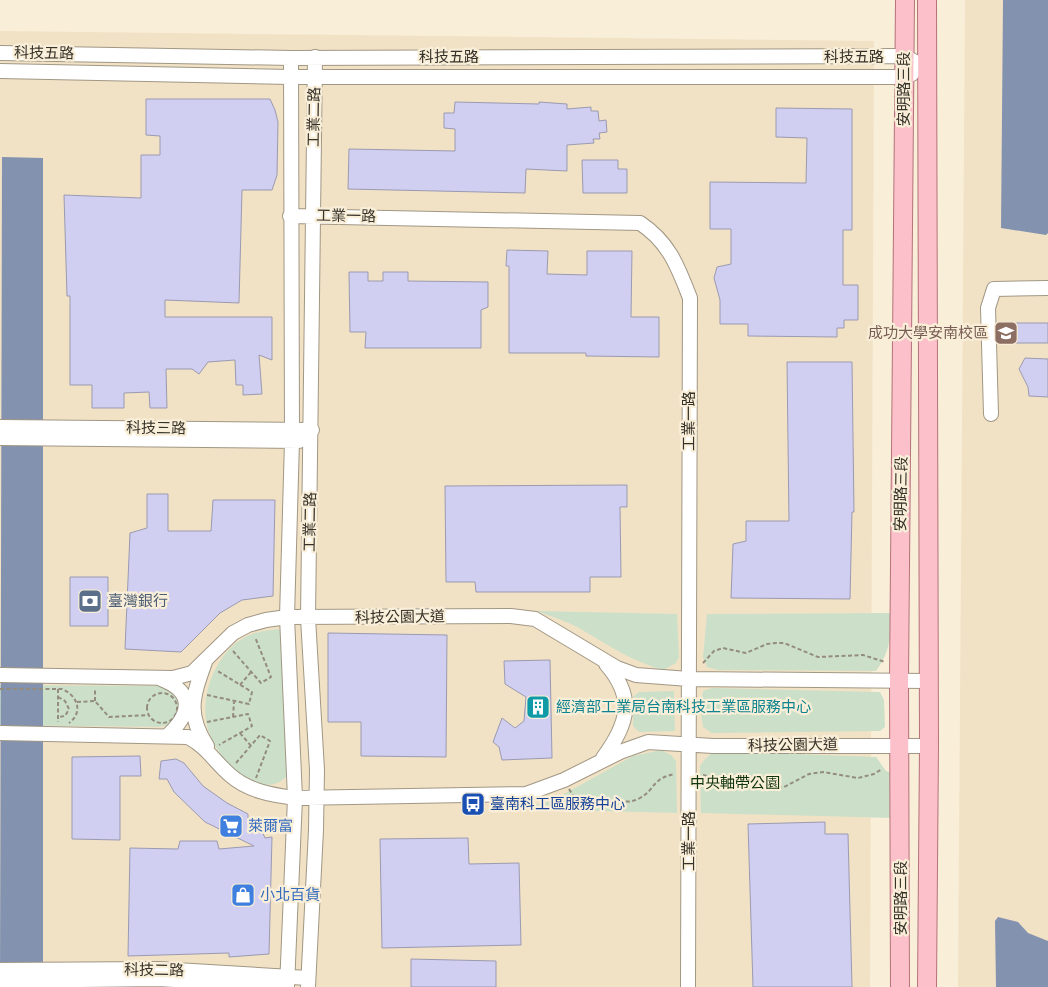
<svg xmlns="http://www.w3.org/2000/svg" width="1048" height="987" font-family="Commissioner,'Noto Sans TC',sans-serif">
<rect width="100%" height="100%" fill="#f9eed8"/>
<path fill="#f1e2c6" d="M965,0H1048V987H958Z
M0,31L874,41L870,987H0Z"/>
<path fill="#cce0c9" d="M537,611L677,614L679,657L676,663L663,670C632,661 611,647 584,631C570,622 552,617 537,611Z
M892,613C891,635 890,653 876,671L718,670L707,667L703,657L707,614Z
M278,629L284,633L287,642V776C262,803 221,762 211,738C200,712 206,683 220,661C228,649 238,639 252,634C260,631 270,630 278,629Z
M0,685L168,686L177,692L182,712L169,725L159,727L0,725Z
M712,688L880,692L884,700L885,727L880,731L712,733L703,727L700,708L703,691Z
M674,691L675,731L639,732L633,726V697L639,692Z
M661,750L671,755L676,761L677,813L521,809L553,800L633,756Z
M714,751L876,757L886,771L892,773L893,818L701,813L700,766L705,759Z"/>
<path fill="#8392af" d="M1003,0H1048V233L1046,235L1001,228Z
M2,157L43,158V987H0Z
M998,917L1018,922L1028,933L1048,941V987H996L995,921Z"/>
<path fill="#d0cef1" stroke="#9b9aaf" d="M146,99H270L275,110L278,122L277,175L272,190H242L239,303L165,300V317H272V360L259,355L262,394L243,395V385H236L235,360L208,362L199,374L192,369H166L167,408H150L149,392L124,393V408H92V385H70V296H67L64,195L141,198V155H160V136L146,135Z
M455,102L539,104V102L567,104V109L591,107V111H598L599,121L606,120L607,132L599,133L600,139H593L594,143L567,145V171L526,169L525,193L348,189L349,149L455,151V129L444,128V113H454Z
M776,108L852,109V230H843V285H858V320H844V328H837V337L748,336V324H720V300L714,278L717,267L731,264V229H710V182L806,183L807,138L776,137Z
M582,160H618V169H627V193H583Z
M507,250L548,251L547,274L587,275V251H632L631,317H659V357L586,356V353H509V266H506Z
M349,272H368V281H383V272H408V281L488,282V307L481,310V348H365L366,332H350Z
M1009,323H1048V343H1010Z
M1025,358L1048,359V397L1029,396L1028,387L1019,369Z
M787,362H852L854,512H852L850,599L731,598L733,544L746,541V521H789Z
M627,485V507H620L621,577H590V592H476L475,582H446L445,486Z
M147,494H168V531H211L213,500H275L273,596L242,600L220,613L181,652L125,649L130,533L147,528Z
M70,577H108V626H70Z
M328,633L447,635L446,757L361,756V722H328Z
M550,660L552,758L502,760L499,747L493,742L502,718L515,728L524,721L526,697L505,684L504,661Z
M140,756L141,776H120V840L72,839V757Z
M176,759L184,763L203,786L227,803L248,814V821L259,824L265,838L272,837L269,954L229,957V953L128,956L130,848L178,849L180,841H217L219,849L254,846L205,822L174,792L167,779H159L161,761Z
M825,822V834H848L852,987H753L748,824Z
M468,838L469,864L519,863L521,945L382,948L380,839Z
M411,959L496,961V987H411Z"/>
<g fill="none" stroke-linecap="round" stroke-linejoin="round">
<g stroke="#a19784" stroke-width="16">
<path id="minor" d="M0,53L291,58L904,56L927,68
M0,71L290,77H905L912,74
M290,216L640,223C669,242 678,267 690,298L688,987
M991,414L988,308L994,289L1048,288
M0,427L312,430
M0,438L299,441
M205,662C193,696 186,714 207,746
M0,675L173,678L192,673L233,633L248,625L266,620L287,617L511,616L535,619L617,668L636,675L689,679L927,681
M161,679C195,692 191,714 167,736
M0,733L188,737C207,747 214,761 230,775C248,791 272,795 295,798L526,794L564,780L620,752L648,742L713,746H929
M603,758C628,724 636,698 606,664
M0,970L159,969L308,978
M0,981L159,979L281,987
M287,987L295,798L287,617L292,441L291,58
M308,987L316,830L317,770L308,618L315,57"/>
</g>
<g stroke="#b4737a" stroke-width="20">
<path id="major" d="M927,0L929,746L927,987
M900,987L899,680L905,0"/>
</g>
<path stroke="#948c7d" stroke-width="2" stroke-dasharray="4 2.5" stroke-linecap="butt" d="M233,651L261,683L271,677L255,637
M703,663L714,651L723,648L746,653L767,644L776,643H784L818,657L863,655L885,662
M240,685L251,672
M0,689H62C77,695 84,712 69,723
M58,689V722
M147 708a15 15 0 1 1 30 0a15 15 0 1 1-30 0Z
M207,695L249,704L252,692L216,670
M58,697L65,701L69,709L65,716L58,717
M95,701V688
M77,702L95,701L109,717L149,715
M233,717L234,702
M207,722L248,714L252,726L219,745
M240,733L251,746
M236,763L260,735L270,741L256,778
M703,775L721,780L745,776L777,788L784,787L809,774L823,772L858,778L874,774L882,769
M569,789L578,803C586,804 593,799 601,799C616,798 626,806 640,798C656,789 652,778 675,774"/>
<use href="#minor" stroke="#fff" stroke-width="14"/>
<use href="#major" stroke="#fbc0ca" stroke-width="18"/>
</g>
<defs>
<g id="university-square" transform="scale(1.25)"><rect x="-9" y="-9" width="18" height="18" rx="4" fill="#8d6e63" stroke="#f9eed8"/><path d="M0-5L7-2L0 1L-7-2ZM-4 1L0 2.5L4 1V4Q0 6-4 4Z" fill="#fff"/></g>
<g id="bank-square" transform="scale(1.25)"><rect x="-9" y="-9" width="18" height="18" rx="4" fill="#5c6f8a" stroke="#f9eed8"/><path d="M-6-4H6V4H-6ZM0-2.3a2.3 2.3 0 1 0 0 4.6a2.3 2.3 0 1 0 0-4.6Z" fill="#fff"/></g>
<g id="building-square" transform="scale(1.25)"><rect x="-9" y="-9" width="18" height="18" rx="4" fill="#0f9aa8" stroke="#f9eed8"/><path d="M-4-6H4V6H1V3H-1V6H-4ZM-2.5-4.3h1.7v1.8h-1.7ZM.8-4.3h1.7v1.8H.8ZM-2.5-1h1.7V.8h-1.7ZM.8-1h1.7V.8H.8Z" fill="#fff"/></g>
<g id="bus-square" transform="scale(1.25)"><rect x="-9" y="-9" width="18" height="18" rx="4" fill="#1a4fb4" stroke="#f9eed8"/><path d="M-5-6H5V4H4V6H2V4H-2V6H-4V4H-5ZM-3.5-4V0h7V-4ZM-3.5 1.2v1.5H-2V1.2ZM2 1.2v1.5H3.5V1.2Z" fill="#fff"/></g>
<g id="supermarket-square" transform="scale(1.25)"><rect x="-9" y="-9" width="18" height="18" rx="4" fill="#3f7fe0" stroke="#f9eed8"/><path d="M-6-5.5h2.5l.6 2H6L4.5 2H-2.5L-4.4-4H-6ZM-1.5 3.2a1.3 1.3 0 1 0 .1 0ZM3 3.2a1.3 1.3 0 1 0 .1 0Z" fill="#fff"/></g>
<g id="shop-square" transform="scale(1.25)"><rect x="-9" y="-9" width="18" height="18" rx="4" fill="#3f7fe0" stroke="#f9eed8"/><path d="M-5-2.5h2.3a2.7 3.5 0 0 1 5.4 0H5L5.5 6h-11ZM-1.5-2.5h3a1.5 2.3 0 0 0-3 0Z" fill="#fff"/></g>
</defs>
<g fill-rule="evenodd">
<use href="#university-square" x="1006" y="333"/>
<use href="#bank-square" x="90" y="601"/>
<use href="#building-square" x="538" y="707"/>
<use href="#bus-square" x="473" y="804"/>
<use href="#supermarket-square" x="231" y="826"/>
<use href="#shop-square" x="243" y="895"/>
</g>
<g text-anchor="middle" stroke-width="4.5" stroke-linejoin="round" paint-order="stroke">
<g font-size="15" fill="#363129" stroke="#f9eed8">
<text transform="translate(44 53) rotate(1)" y="5">科技五路</text>
<text x="449" y="62">科技五路</text>
<text x="854" y="62">科技五路</text>
<text transform="translate(904 89) rotate(-90)" y="5">安明路三段</text>
<text transform="translate(314 117) rotate(-89)" y="5">工業二路</text>
<text transform="translate(346 216) rotate(1)" y="5">工業一路</text>
<text transform="translate(689 421) rotate(-90)" y="5">工業一路</text>
<text transform="translate(156 428) rotate(1)" y="5">科技三路</text>
<text transform="translate(901 494) rotate(-89)" y="5">安明路三段</text>
<text transform="translate(310 522) rotate(-89)" y="5">工業二路</text>
<text transform="translate(400 617) rotate(-1)" y="5">科技公園大道</text>
<text transform="translate(793 745) rotate(-1)" y="5">科技公園大道</text>
<text transform="translate(689 841) rotate(-90)" y="5">工業一路</text>
<text transform="translate(901 898) rotate(-90)" y="5">安明路三段</text>
<text transform="translate(154 970) rotate(1)" y="5">科技二路</text>
</g>
<g font-size="15" fill="#785e54" stroke="#f9eed8" text-anchor="end">
<text x="988" y="338">成功大學安南校區</text>
</g>
<g font-size="15" fill="#4e5e75" stroke="#f9eed8" text-anchor="start">
<text x="108" y="606">臺灣銀行</text>
</g>
<g font-size="15" fill="#0d838f" stroke="#f9eed8" text-anchor="start">
<text x="556" y="712">經濟部工業局台南科技工業區服務中心</text>
</g>
<g font-size="15" fill="#0f340c" stroke="#f9eed8">
<text x="735" y="788">中央軸帶公園</text>
</g>
<g font-size="15" fill="#164399" stroke="#f9eed8" text-anchor="start">
<text x="490" y="809">臺南科工區服務中心</text>
</g>
<g font-size="15" fill="#366cbe" stroke="#f9eed8" text-anchor="start">
<text x="248" y="831">萊爾富</text>
<text x="260" y="900">小北百貨</text>
</g>
</g>
</svg>
